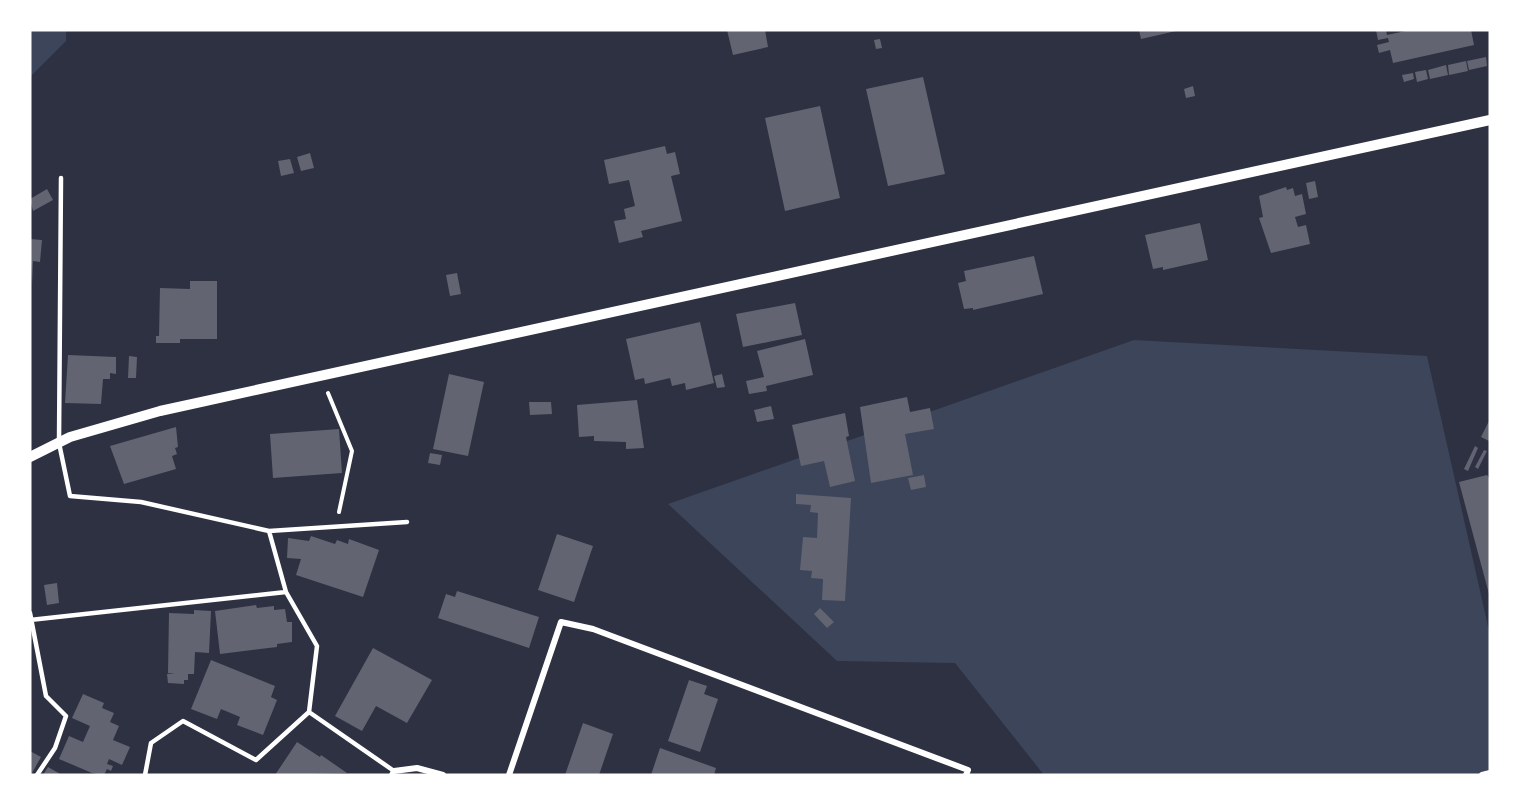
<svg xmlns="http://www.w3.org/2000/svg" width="1520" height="805" font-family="Quicksand,sans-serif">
<rect width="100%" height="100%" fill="#2d3142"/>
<path fill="#3c4559" d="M30,30H66V41L30,77Z
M1134,340L1427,356L1490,635V775H1044L955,663L837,661L668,504Z"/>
<path fill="#626471" d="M727,30H765L768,47L733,55Z
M1139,30H1176V31L1141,39Z
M1376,30H1386L1387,35L1410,30H1471L1474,45L1393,63L1390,50L1379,53L1377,45L1389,42L1388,38L1378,40Z
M880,39L882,48L876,49L874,40Z
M1486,57L1487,66L1469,70L1467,61Z
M1466,61L1468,71L1449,75L1448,65Z
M1446,65L1448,75L1430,79L1428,70Z
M1426,70L1428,79L1417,82L1415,72Z
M1413,73L1414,79L1404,82L1402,75Z
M923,77L945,174L888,186L866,89Z
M1193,86L1195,96L1186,98L1184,89Z
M820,106L840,198L785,211L765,118Z
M665,146L667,154L675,152L680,174L671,176L682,221L641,231L643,237L619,243L614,221L626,219L624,209L635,206L629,180L609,184L604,160Z
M310,153L314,168L301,171L297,157Z
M290,159L294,173L281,176L278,161Z
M1315,181L1318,197L1309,199L1306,183Z
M1286,187L1287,190L1293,188L1295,196L1302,194L1306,214L1295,217L1298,227L1306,225L1310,244L1271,253L1259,218L1263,217L1259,196Z
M47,189L53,200L33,211L30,199Z
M1200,223L1208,260L1163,270V267L1153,269L1145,235Z
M30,239L42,240L40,262L33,261L32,285Z
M1034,256L1043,294L973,310V308L964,309L958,283L966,281L964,271Z
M457,273L461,294L450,296L446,275Z
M190,281H217V339H180V343H156V336H159L160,288L190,289Z
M795,303L802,335L743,347L736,314Z
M700,322L714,383L686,390L685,383L672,386L670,378L645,384L644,378L635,380L626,339Z
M805,339L813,375L766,386L767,391L749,394L746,381L764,377L757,351Z
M68,355L116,357V374L110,373V379H103L101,404L65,403Z
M129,356L137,357L136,378H128Z
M449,374L484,382L468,456L433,449Z
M722,374L725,387L717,388L714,376Z
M907,397L910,412L930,408L934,429L905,434L913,475L871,483L860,407Z
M637,400L644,448L626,449V442L594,441V436L579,437L577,405Z
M529,402H551L552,414L530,415Z
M771,406L774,419L757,422L754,410Z
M845,413L849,436L846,437L855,481L830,487L824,461L801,466L792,425Z
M1490,419V439L1489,441L1481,437Z
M176,427L178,447L175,448L177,454L172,456L176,469L124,484L110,446Z
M339,429L342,473L273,478L270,434Z
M1475,446L1478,448L1468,471L1464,469Z
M1484,450L1487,451L1478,469L1475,467Z
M430,453L442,455L440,465L428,463Z
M924,475L926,487L911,490L908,478Z
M1487,475L1490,479L1489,594L1459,482Z
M796,494L851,498L845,601L822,600L823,579L811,578L812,571L800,570L803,537L817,538L818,513L810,512L811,505L796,504Z
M557,534L593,546L574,602L538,590Z
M311,536L335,544L337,540L348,544L349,539L379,550L363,597L296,575L301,559L287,558L288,538L309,541Z
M57,583L59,603L47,605L44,585Z
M457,591L539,617L529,648L438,618L446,594L455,597Z
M256,605L257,608L274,606V610L285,609L287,622H292V642L277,644V647L220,654L215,611Z
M820,608L834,622L827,628L814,614Z
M194,610L211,611L209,653L195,652L194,674H188V680H184V684L168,683L167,674L175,673H168L169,613L194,614Z
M373,648L432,680L407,723L376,706L362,731L335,716Z
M211,660L275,686L271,697L277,700L263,735L237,725L240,717L221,709L217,719L191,709Z
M689,680L707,686L704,694L718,699L700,752L668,741Z
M83,694L104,703L102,708L114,713L110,722L119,726L113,740L130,747L122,765L109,759L107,764L113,766L111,771L107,769L104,775L92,773L59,759L69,736L83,742L90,726L72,718Z
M583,723L613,734L599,775H565Z
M297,742L320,757L321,755L347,773L275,775Z
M660,748L716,768L714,775H651Z
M30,751L41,757L31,775H30Z
M48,767L62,775H43Z"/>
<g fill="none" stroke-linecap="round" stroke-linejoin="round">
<path stroke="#fff" stroke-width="4" d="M328,393L352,451L339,512"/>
<path stroke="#fff" stroke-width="4.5" d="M61,178L59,443L70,496L141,502L269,531L407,522
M269,531L286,592
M30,613L46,696L66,716L55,748L37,775
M30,620L286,592L317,646L309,712L394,771
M145,775L151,743L183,721L256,760L309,712"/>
<path stroke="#fff" stroke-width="6" d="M392,775L394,771L417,768L443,775
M509,775L561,622L593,629L968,770L966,775
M1482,775L1490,773"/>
<path stroke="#fff" stroke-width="10" d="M30,457L70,437L160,411L1490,120"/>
</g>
<rect width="1520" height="805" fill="none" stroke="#ffffff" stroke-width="63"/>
</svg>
